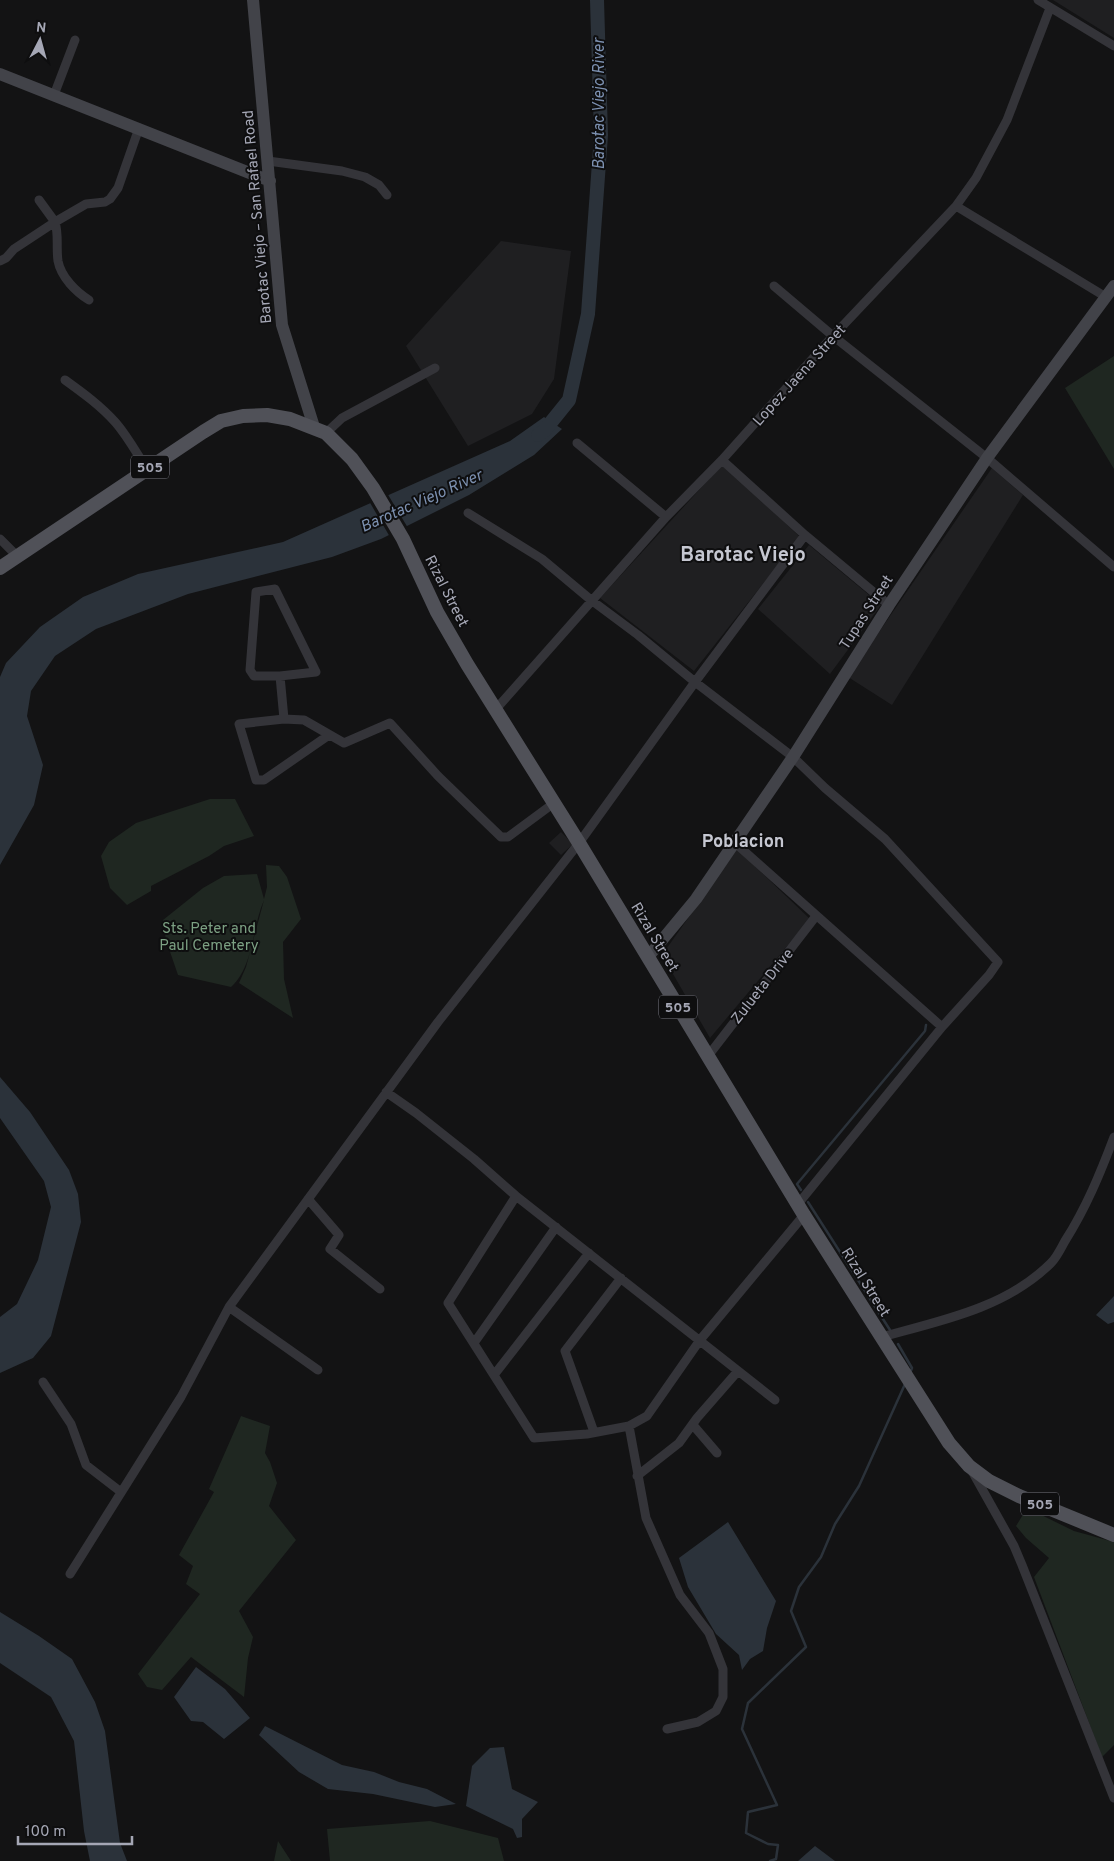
<svg xmlns="http://www.w3.org/2000/svg" width="1114" height="1861" font-family="Overpass,sans-serif">
<rect width="100%" height="100%" fill="#131314"/>
<path fill="#1f1f21" d="M1053,0H1114V38Z
M501,241L571,251L554,379L532,414L468,446L406,346Z
M723,464L800,537L694,671L600,598Z
M992,468L1023,495L892,705L848,677Z
M809,545L881,605L830,674L758,609Z
M561,832L573,844L561,855L549,843Z
M737,849L810,919L710,1038L662,955Z"/>
<path fill="#1f2721" d="M1114,356V469L1065,388Z
M210,799H235L254,836L224,846L209,856L151,886V891L127,905L110,888L101,856L109,842L136,823Z
M266,865L279,866L287,877L301,919L283,942L284,979L293,1018L239,983L246,967L264,900C252,927 254,966 231,987L178,975L166,940L163,920L203,888L224,876L257,874L264,899L267,887Z
M241,1416L270,1426L265,1453L270,1462L277,1483L269,1506L296,1540L239,1611L253,1637L248,1658L244,1697L191,1657L162,1690L147,1687L138,1674L200,1594L186,1584L193,1566L179,1555L214,1492L209,1489Z
M1027,1508L1074,1531L1114,1542V1745L1102,1757L1034,1577L1049,1558L1026,1538L1016,1526Z
M430,1821L498,1838L504,1861H330L327,1829Z
M278,1841L291,1861H274Z"/>
<path fill="#2b323a" d="M544,417L562,429L534,455L469,495L381,539L332,557L188,594L96,629L55,656L31,691L27,716L43,765L34,805L0,865V677L6,663L40,627L83,597L138,574L283,542L510,441Z
M0,1077L30,1112L69,1170L78,1194L81,1222L51,1336L33,1358L0,1373V1317L17,1304L38,1260L51,1207L44,1181L0,1118Z
M1114,1296V1322L1108,1324L1096,1315Z
M728,1522L776,1601L767,1628L763,1651L750,1659L742,1670L739,1655L716,1634L688,1587L679,1558Z
M0,1612L39,1636L72,1659L95,1702L105,1731L120,1843L127,1861H90L84,1831L74,1741L51,1697L0,1663Z
M196,1667L225,1689L250,1718L224,1739L203,1722L191,1721L174,1697Z
M265,1726L342,1765L374,1772L399,1782L427,1789L456,1804L435,1807L373,1794L328,1789L299,1772L259,1735Z
M504,1747L512,1789L538,1802L522,1819V1837L517,1838L513,1829L466,1806L472,1766L490,1748Z
M815,1846L835,1861H798Z"/>
<path fill="#131314" d="M387,493L408,528L390,537L369,501Z"/>
<g fill="none" stroke-linecap="round" stroke-linejoin="round">
<path stroke="#2b323a" stroke-width="2.5" d="M801,1190L797,1184L925,1031L926,1025
M808,1202L890,1330
M898,1344L912,1368L910,1373
M770,1861L776,1859L778,1845L768,1844L746,1833L748,1812L777,1805L742,1729L748,1703L806,1647L791,1611L799,1587L821,1557L835,1524L859,1486L905,1384"/>
<path stroke="#2b323a" stroke-width="14" d="M538,435L544,431L569,400L588,314L601,135L597,0"/>
<path stroke="#343439" stroke-width="9" d="M1038,0L1114,46
M54,95L75,40
M268,161L342,171L365,177L379,185L387,195
M39,200L55,222L86,204L105,202L110,199L118,188L139,128
M956,206L1106,297
M0,261L6,258L14,249L55,222C59,235 56,248 58,261C61,277 76,292 89,300
M774,286L833,336L987,458L1114,567
M65,380C83,393 101,406 116,423C128,437 137,454 147,469
M326,433L342,418L435,368
M577,443L666,517
M722,460L805,535L889,605
M468,513L542,559L591,600L638,635L695,682L793,757L825,788L885,839L998,962L989,975L942,1027L798,1204
M0,539L17,556
M275,589L316,672L280,676H254L250,670L256,592Z
M280,676L284,719
M496,709L666,517L722,460L833,336L956,206L976,178L1007,120L1050,8
M329,735L264,780H256L239,724L284,719L304,720L344,743L390,723L438,776L501,837H508L554,803
M734,842L942,1027
M708,1056L816,916
M386,1092L416,1113L474,1159L516,1196L775,1400
M516,1196L448,1303L534,1438L587,1434L629,1426L647,1416L700,1340L804,1215
M308,1199L339,1235L330,1249L380,1289
M229,1307L318,1370
M881,1337C940,1321 1006,1308 1051,1263C1057,1257 1061,1248 1065,1241C1086,1208 1100,1174 1114,1137
M474,1343L556,1227
M494,1375L589,1253
M43,1382L71,1424L86,1465L121,1492
M693,1425L717,1453
M629,1426L646,1518L680,1595L709,1633L723,1669V1697L716,1711L698,1722L667,1729
M594,1432L565,1351L621,1278
M972,1471L1014,1546L1022,1565L1114,1798
M637,1476L679,1443L697,1418L738,1371
M70,1574L181,1397L229,1307L438,1022L579,843L695,682L805,535"/>
<path stroke="#424349" stroke-width="12" d="M253,0L282,325L314,427
M0,74L270,181
M648,957L696,899L793,757L889,605L987,458L1114,286"/>
<path stroke="#505158" stroke-width="14" d="M0,568L203,432L221,421L243,416L267,415L290,419L326,433L352,459L373,488L403,539L437,612L467,664L579,843L804,1215L949,1443L969,1466L989,1481L1019,1496L1114,1535"/>
</g>
<g text-anchor="middle" stroke-width="4" stroke-linejoin="round" paint-order="stroke">
<g fill="#0e0e0f" stroke="#787983" stroke-width="1">
<rect x="131" y="455.5" width="38" height="23" rx="4"/>
<rect x="659" y="995.5" width="38" height="23" rx="4"/>
<rect x="1021" y="1492.5" width="38" height="23" rx="4"/>
</g>
<g font-size="14" font-weight="bold" fill="#a5a7b5">
<text x="150" y="472">505</text>
<text x="678" y="1012">505</text>
<text x="1040" y="1509">505</text>
</g>
<g font-size="15" fill="#a5a7b5" stroke="#0e0e0f">
<text transform="translate(257 217) rotate(-95)" y="5">Barotac Viejo – San Rafael Road</text>
<text transform="translate(799 375) rotate(-48)" y="5">Lopez Jaena Street</text>
<text transform="translate(447 591) rotate(63)" y="5">Rizal Street</text>
<text transform="translate(866 612) rotate(-57)" y="5">Tupas Street</text>
<text transform="translate(655 937) rotate(59)" y="5">Rizal Street</text>
<text transform="translate(762 986) rotate(-52)" y="5">Zulueta Drive</text>
<text transform="translate(866 1282) rotate(58)" y="5">Rizal Street</text>
</g>
<g font-size="15" fill="#7ca083" stroke="#0e0e0f">
<text x="209" y="933">Sts. Peter and<tspan x="209" dy="17">Paul Cemetery</tspan></text>
</g>
<g font-size="16" font-style="italic" fill="#7c90b0" stroke="#0e0e0f">
<text transform="translate(598 104) rotate(-90)" y="6">Barotac Viejo River</text>
<text transform="translate(421 500) rotate(-24)" y="6">Barotac Viejo River</text>
</g>
<g font-size="18" font-weight="bold" fill="#c5c7d1" stroke="#0e0e0f">
<text x="743" y="847">Poblacion</text>
</g>
<g font-size="20" font-weight="bold" fill="#c5c7d1" stroke="#0e0e0f">
<text x="743" y="561">Barotac Viejo</text>
</g>
</g>
<g transform="translate(40 40) rotate(6)" stroke="#0e0e0f" stroke-width="4" paint-order="stroke">
<path d="M0-4L9 19L0 12L-9 19Z" fill="#a5a7b5"/>
<text y="-8" font-size="14" font-weight="bold" text-anchor="middle" fill="#a5a7b5">N</text>
</g>
<path d="M18 1836v8h114v-8" fill="none" stroke="#a5a7b5" stroke-width="2.5"/>
<text x="25" y="1836" font-size="15" fill="#a5a7b5" stroke="#0e0e0f" stroke-width="4" paint-order="stroke">100 m</text>
</svg>
